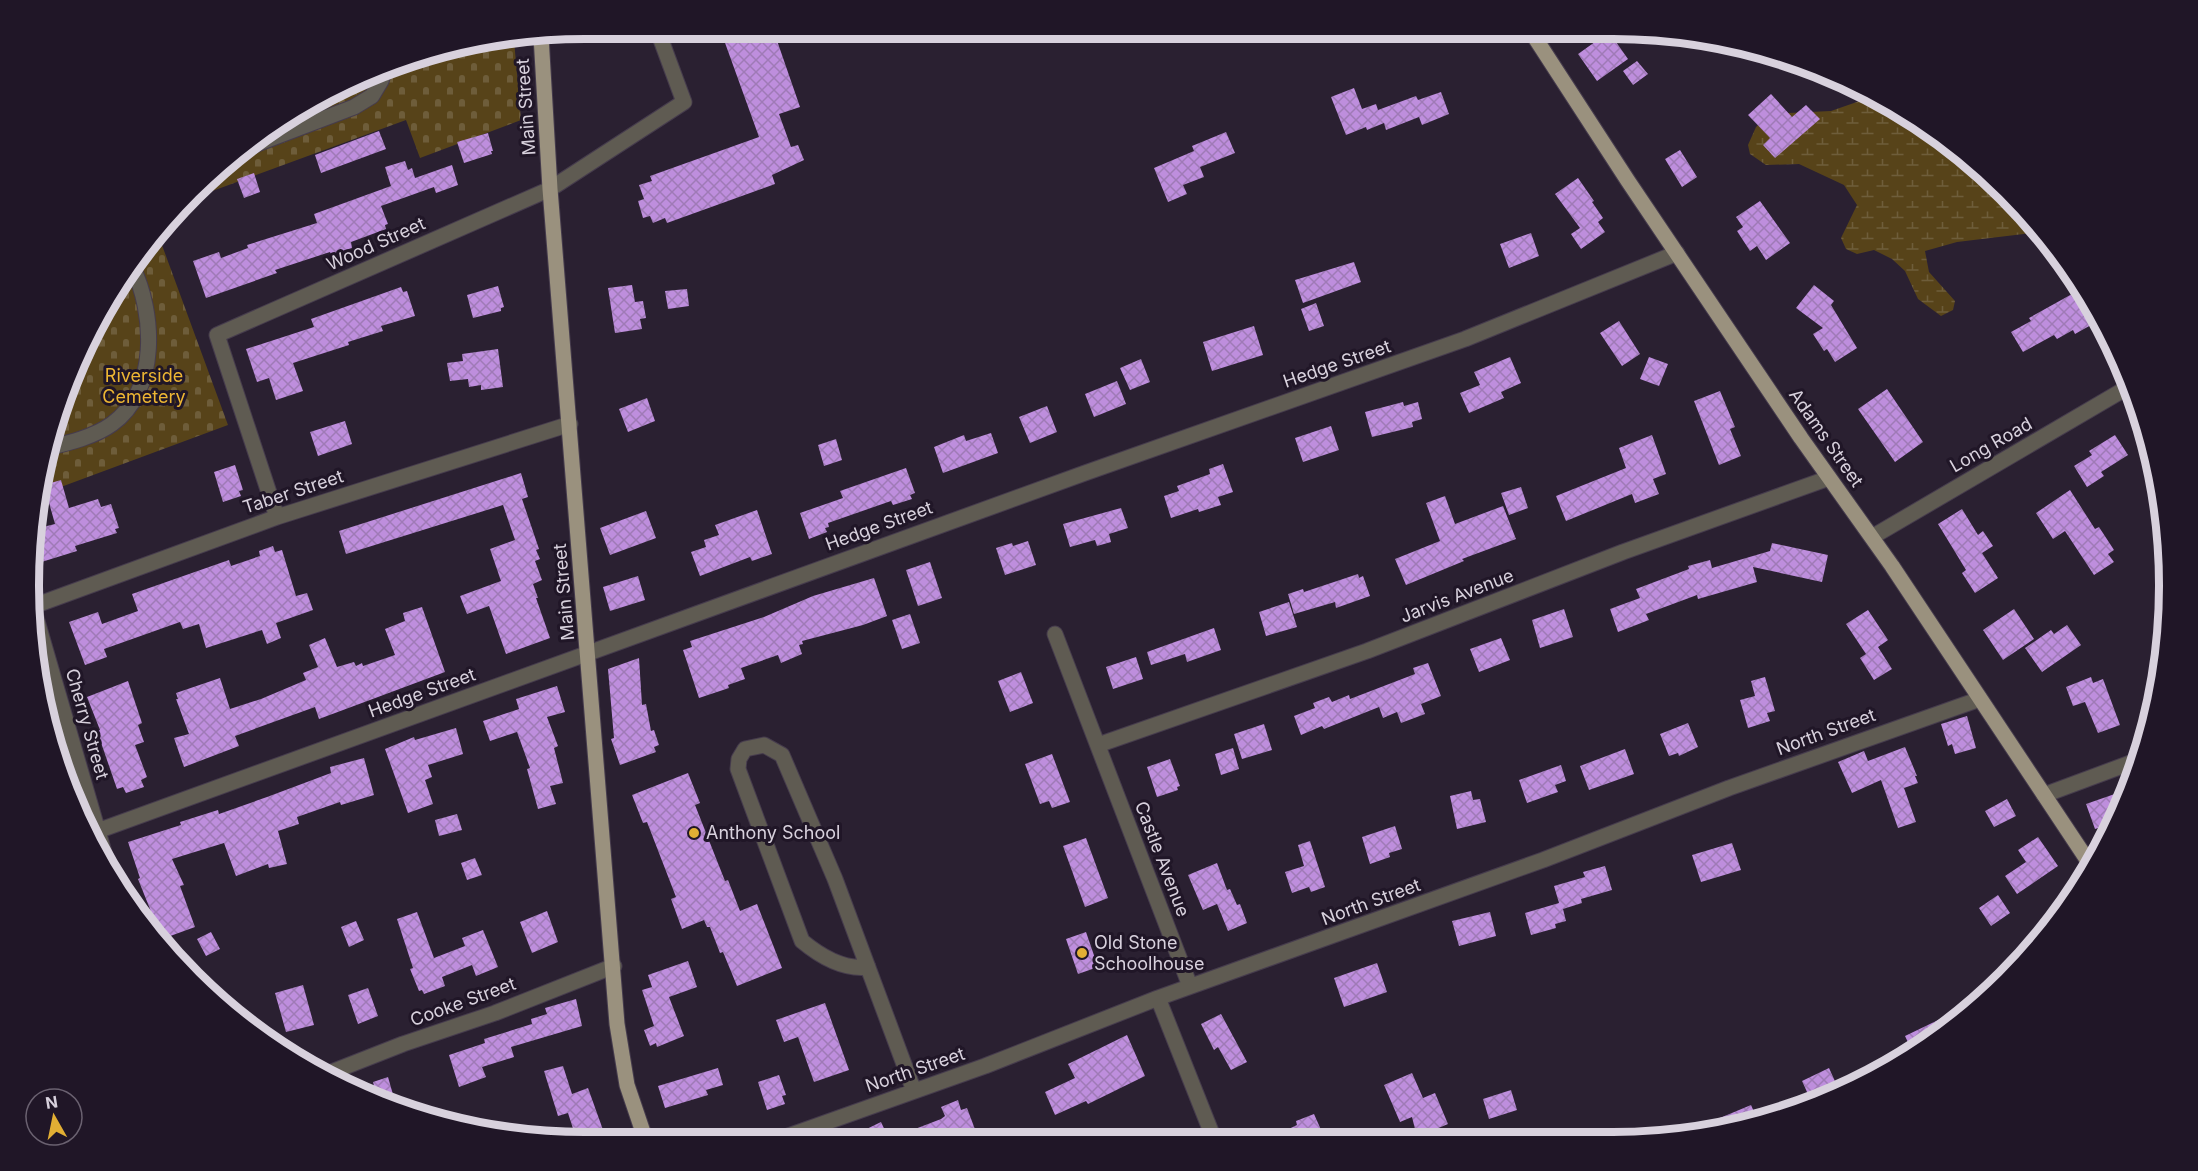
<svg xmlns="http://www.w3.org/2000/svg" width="2198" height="1171" font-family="Inter,sans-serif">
<defs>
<pattern id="wetland-marsh" width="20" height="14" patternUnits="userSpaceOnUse" patternTransform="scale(1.5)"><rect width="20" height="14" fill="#574319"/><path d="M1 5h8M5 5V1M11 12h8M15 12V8" fill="none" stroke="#6e5d3a"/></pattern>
<pattern id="cemetery-stones" width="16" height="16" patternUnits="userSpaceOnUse" patternTransform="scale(1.5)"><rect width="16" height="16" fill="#574319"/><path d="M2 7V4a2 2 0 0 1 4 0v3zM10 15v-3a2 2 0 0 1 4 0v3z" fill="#6e5d3a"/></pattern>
<pattern id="building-cross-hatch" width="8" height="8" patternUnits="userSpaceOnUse" patternTransform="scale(1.5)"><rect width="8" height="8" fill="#be8edd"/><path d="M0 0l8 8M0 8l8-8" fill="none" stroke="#9f7ab6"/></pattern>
</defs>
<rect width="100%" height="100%" fill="#2a2031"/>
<path fill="url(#wetland-marsh)" d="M1874,96L1891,103L1979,167L2041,232L1957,242L1925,251L1929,272L1955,301L1953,310L1941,316L1918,299L1905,271L1892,259L1874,250L1857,254L1846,249L1841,238L1857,205L1844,185L1799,164L1766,165L1750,154L1748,145L1756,127L1769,114L1831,111Z"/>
<path fill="url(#cemetery-stones)" d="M514,40L521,120L420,158L406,120L196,197L246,144L406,58Z
M159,237L228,425L42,494L47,442L122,276Z"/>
<path fill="url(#building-cross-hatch)" d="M720,29H773L800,107L779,114L791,147L798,145L804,160L772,175L775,184L667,223L665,218L653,223L650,216L643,218L638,201L644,199L639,185L652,181L650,176L759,137Z
M1609,32L1628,59L1597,81L1578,54Z
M1637,61L1648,74L1633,85L1623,71Z
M1354,88L1362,109L1376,104L1378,110L1416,96L1418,100L1441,92L1449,114L1422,125L1419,117L1386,130L1384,123L1367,130L1366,127L1346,135L1331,97Z
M1771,94L1792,117L1806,105L1820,119L1775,158L1763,145L1770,138L1748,115Z
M379,131L386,149L321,173L315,155Z
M1226,132L1235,153L1200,167L1204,177L1183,185L1187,194L1168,202L1154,168L1194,151L1192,146Z
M488,133L493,151H491L492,154L464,163L457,142Z
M1680,150L1697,177L1682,187L1665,159Z
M405,161L408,170L412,168L415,178L452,165L458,185L436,193L434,187L381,206L388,224L385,225L386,229L351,242L352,248L331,254L330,252L275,270L277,273L206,298L193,261L219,252L221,258L248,248L247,245L317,223L314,214L391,186L385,167Z
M254,173L260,192L244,198L237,179Z
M1578,178L1594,201L1592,202L1603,218L1598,222L1605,232L1581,249L1571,234L1580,228L1555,194Z
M1760,201L1790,243L1766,260L1757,246L1750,251L1737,231L1743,227L1736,217Z
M1531,233L1539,256L1509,268L1500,244Z
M1354,262L1361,282L1303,303L1295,280Z
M632,285L635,302L643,301L646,318L640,319L642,329L615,333L608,288Z
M1814,285L1834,301L1831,305L1857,348L1835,362L1827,349L1824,351L1813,334L1823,328L1796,308Z
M498,286L504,307L501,308V311L473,318L467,295Z
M401,287L403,292L407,291L415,316L381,326L383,331L348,342L349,345L293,363L303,391L276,400L269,378L257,382L246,349L314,327L311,319Z
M687,289L689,306L668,309L665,291Z
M2081,289L2100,320L2075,334L2073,330L2057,339L2054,335L2023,352L2011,332L2031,321L2029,318Z
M1316,303L1324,326L1309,331L1301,309Z
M1619,321L1640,354L1622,366L1600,333Z
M1254,326L1263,355L1212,371L1203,342Z
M498,349L503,387L481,390V385L469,387L468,379L450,381L447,363L463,361L462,354Z
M1510,357L1521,383L1501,392L1504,398L1469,413L1460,393L1480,385L1474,372Z
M1649,357L1668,364L1659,386L1640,379Z
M1141,359L1150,382L1130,390L1120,368Z
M1117,381L1126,404L1094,417L1085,394Z
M1887,389L1923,442L1895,462L1858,409Z
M1720,391L1735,427L1730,429L1741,456L1719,465L1694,401Z
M647,398L655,421L628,432L619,409Z
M1403,402L1404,406L1418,402L1422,419L1412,422L1413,427L1372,437L1365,412Z
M1047,406L1057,432L1030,443L1019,417Z
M345,421L352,444L318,456L310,432Z
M1331,426L1339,450L1303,462L1295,438Z
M991,433L998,453L943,473L934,447L964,435L966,441Z
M1652,435L1666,474L1653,479L1659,494L1635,503L1632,494L1566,521L1556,496L1626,468L1619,448Z
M2115,435L2128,455L2101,472L2104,476L2087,487L2074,466L2092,455L2089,451Z
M836,439L842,460L824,466L818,445Z
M1223,464L1233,492L1218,497L1221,505L1199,512L1198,509L1171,518L1164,496L1179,491L1177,486L1210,474L1209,469Z
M235,465L243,490L239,491L241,496L223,502L214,472Z
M906,468L915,493L910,495L912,499L893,505L891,501L828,523L829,527L825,528L827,532L809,539L800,513L843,498L840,491Z
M521,473L528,497L522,499L539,549L536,550L540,559L535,561L542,580L533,584L538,598H536L550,638L506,654L489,606L467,614L460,596L501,581L490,549L515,540L503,505L346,554L339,531Z
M61,480L69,508L98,499L101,507L111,504L119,528L115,529L117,533L75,546L77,551L35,564L39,528L55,524L44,485Z
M1521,487L1528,508L1509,515L1501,493Z
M2070,490L2095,529L2099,527L2114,550L2108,554L2114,562L2094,575L2065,531L2053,539L2036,513Z
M1445,496L1455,524L1503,506L1516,539L1462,559L1464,561L1406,585L1395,559L1440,541L1426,503Z
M1121,508L1128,528L1109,534L1111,542L1097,546L1095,540L1070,547L1063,524Z
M1962,509L1978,535L1983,531L1993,546L1982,553L1998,578L1975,593L1962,573L1966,570L1938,524Z
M757,510L772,554L752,561L750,557L700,576L691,552L706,547L704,540L719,535L715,525Z
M646,511L656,538L610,555L600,528Z
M1028,541L1036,565L1005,575L996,548L1012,543L1013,546Z
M1772,543L1828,555L1822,582L1753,567L1757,582L1698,599L1697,595L1646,614L1649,620L1618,632L1610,609L1640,598L1636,589L1689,569L1688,566L1710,560L1712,568L1770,551Z
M273,546L275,552L282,550L296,596L307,593L313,610L276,623L281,638L267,644L262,630L206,648L199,624L183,629L180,622L104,649L107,657L85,665L69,622L98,612L102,624L138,611L132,594L229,560L231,566L260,556L259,551Z
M930,562L942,598L918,606L906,570Z
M1358,574L1359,578L1363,576L1370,596L1336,608L1335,602L1294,614L1288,594L1303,589L1304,592Z
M638,576L645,600L610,611L603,587Z
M874,578L887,616L863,625L802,641L803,644L799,645L802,654L781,663L778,655L741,668L745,679L728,685L729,688L699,698L683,650L692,647L690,641L764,617L813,596Z
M1289,602L1297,627L1266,636L1259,612Z
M422,607L445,672L319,719L315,707L235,736L239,746L184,767L174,738L189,734L176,699H178L176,693L220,678L230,709L261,699L306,680L303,673L318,667L309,645L325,638L337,667L354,662L356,666L362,663L363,666L395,655L385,629L405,621L403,613Z
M1564,609L1573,637L1540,648L1532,620Z
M2014,609L2034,639L2003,660L1983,630Z
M1868,610L1888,640L1878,647L1892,669L1874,680L1860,658L1866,654L1846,624Z
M910,614L920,643L902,649L892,620Z
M2067,625L2081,645L2042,672L2025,648L2051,630L2054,634Z
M1214,628L1221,650L1187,662L1185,654L1151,665L1147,652Z
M1501,638L1510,660L1479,672L1470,649Z
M1136,657L1143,679L1113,689L1106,667Z
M639,658L642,705L646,704L651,731L654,730L659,745L654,747L656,752L620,765L611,739L614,738L608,669Z
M1428,663L1441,696L1421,704L1425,714L1401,723L1397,712L1383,718L1379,707L1324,729L1322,726L1301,735L1294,716L1315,708L1313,703L1329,697L1332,702L1349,695L1350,699L1415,674L1413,668Z
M1021,672L1033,703L1010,712L998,681Z
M1765,677L1775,711L1767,713L1770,721L1748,728L1740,700L1755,696L1751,681Z
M2091,677L2093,683L2103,679L2120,725L2098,733L2085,702L2073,706L2066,687Z
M128,681L142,723L138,725L144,742L135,745L147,777L141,780L144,787L126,793L123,787L117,789L97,731L100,730L87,697Z
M557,686L565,712L547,717L558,746L554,748L563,783L550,786L556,804L538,809L527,769L530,768L517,732L490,741L483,721L519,709L516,699Z
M1967,716L1976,748L1955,754L1952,744L1948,746L1941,724Z
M1688,723L1698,747L1679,756L1678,753L1669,756L1660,734Z
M1264,724L1272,750L1242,759L1234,734Z
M456,728L463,754L428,765L432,777L425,780L433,804L408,813L385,749L414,737L415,740Z
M1905,747L1917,776H1915L1918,783L1904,788L1916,822L1898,828L1881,780L1852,793L1838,762L1864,751L1868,761Z
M1233,748L1239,769L1221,775L1215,754Z
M1625,749L1634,774L1589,790L1580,766Z
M1052,754L1070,802L1052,808L1049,801L1040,804L1025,764Z
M364,758L374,795L341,805L340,802L297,817L299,824L278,831L287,864L269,868L268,864L236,876L224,843L172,859L184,885L180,886L195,927L162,939L138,879L140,878L128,842L181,825L180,822L218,810L219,814L267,797L331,773L330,767Z
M1170,759L1180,786L1177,787L1178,790L1157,797L1147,767Z
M1561,765L1566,781L1555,785L1558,792L1527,803L1519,780Z
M688,773L700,803L695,805L725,881L728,880L740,911L757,904L782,968L737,986L723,952L720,953L710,927H707L704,920L682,929L671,899L676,897L647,822L643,823L632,795Z
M2129,789L2114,823L2095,829L2086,804Z
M1471,791L1473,800L1480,799L1486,822L1457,829L1450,796Z
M2007,799L2016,816L1994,827L1985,811Z
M457,814L462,830L439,836L435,820Z
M1395,826L1402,849L1389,853L1390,857L1370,864L1362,837Z
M2038,837L2058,866L2017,894L2005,876L2026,862L2018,850Z
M1086,838L1108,898L1085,907L1063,846Z
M1310,841L1325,887L1311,892L1309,887L1292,893L1285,872L1304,866L1298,845Z
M1732,843L1741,870L1701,882L1692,855Z
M475,858L482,875L467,880L461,863Z
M1217,863L1227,890L1230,889L1237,905L1240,904L1247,923L1228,931L1217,904L1203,910L1188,875Z
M1605,866L1612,890L1581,899L1582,903L1563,909L1566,921L1555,924L1556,928L1531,935L1525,913L1559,903L1554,886L1585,877L1583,872Z
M1998,895L2010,913L1991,926L1979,908Z
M547,911L558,942L532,953L520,922Z
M417,912L434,958L465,946L462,938L483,930L498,967L476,976L472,965L442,977L445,986L424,994L422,990L419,991L410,969L413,968L397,919Z
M1490,912L1496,936L1459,946L1452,921Z
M356,921L364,940L349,947L341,927Z
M211,932L220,949L206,956L197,939Z
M1086,932L1098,967L1078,974L1066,939Z
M688,961L697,987L669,997L684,1036L657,1047L656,1043L650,1046L644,1030L654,1026L642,990L652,987L648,975Z
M1377,963L1387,992L1344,1007L1334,978Z
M303,985L314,1025L286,1032L275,993Z
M368,988L378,1016L358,1024L348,995Z
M576,999L582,1026L511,1047L514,1057L482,1067L486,1077L459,1087L449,1055L485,1043L484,1039L532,1024L531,1019L547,1014L545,1008Z
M825,1003L849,1070L814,1082L798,1037L784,1042L776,1020Z
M1959,1010L1962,1015L1922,1049L1913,1053L1905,1036Z
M1221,1014L1247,1062L1231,1070L1218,1047L1214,1050L1201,1024Z
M1127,1035L1145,1076L1088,1104L1086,1101L1055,1115L1045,1092L1075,1078L1068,1064Z
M563,1066L572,1094L588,1088L607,1141H577L568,1113L558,1116L544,1071Z
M718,1068L723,1085L706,1090L708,1095L665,1108L658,1086Z
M1829,1068L1839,1090L1812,1103L1802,1081Z
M1412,1073L1423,1098L1435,1093L1448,1124L1417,1137L1412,1117L1400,1122L1384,1085Z
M779,1075L786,1095L782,1096L785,1104L767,1110L758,1082Z
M388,1077L396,1105L377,1097L373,1082Z
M1511,1090L1517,1110L1489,1119L1483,1099Z
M958,1100L961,1110L967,1108L979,1140H844L881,1122L889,1139L941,1119L945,1116L941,1107Z
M1751,1105L1758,1121L1705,1133L1703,1125Z
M1314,1114L1322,1132L1304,1139H1268L1297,1125L1296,1121Z"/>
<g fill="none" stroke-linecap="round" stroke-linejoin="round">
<g stroke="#463c4d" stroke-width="17">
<path id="minor" d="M241,150L354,107L372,96L381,81L385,69
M47,448C68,443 94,437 112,424C159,390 155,313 132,266
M277,517L217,335L550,189L684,102L657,29
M1872,537L2130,386
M31,607L277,517L570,424
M33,607L104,852
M1055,634L1190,986
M1098,745L1367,651L1623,552L1829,478
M2044,795L2141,759
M92,833L1085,473L1465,339L1677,253
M868,967C844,970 820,956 802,941L738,769L739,759L745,749L764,745L782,755L835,879L914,1091
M1158,998L1214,1139
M324,1075L403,1044L495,1013L614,966
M774,1141L985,1066L1158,998L1543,860L1729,788L1980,699"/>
</g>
<g stroke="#463c4d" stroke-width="17">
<path id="major" d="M1530,30L1628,181L1801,438L1892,566L2092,867
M541,36L550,189L617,1024L627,1085L646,1141"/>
</g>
<use href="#minor" stroke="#5f5b52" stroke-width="15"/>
<use href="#major" stroke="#9a917e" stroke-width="15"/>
</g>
<g fill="#e2af34" stroke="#201627" stroke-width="2">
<circle cx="694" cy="833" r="6"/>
<circle cx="1082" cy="953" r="6"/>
</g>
<g text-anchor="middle" stroke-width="6" stroke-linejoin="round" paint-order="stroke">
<g font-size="18" fill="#d8d1dd" stroke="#201627">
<text transform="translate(526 107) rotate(-94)" y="6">Main Street</text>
<text transform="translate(376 244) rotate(-24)" y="6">Wood Street</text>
<text transform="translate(1337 364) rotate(-19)" y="6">Hedge Street</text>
<text transform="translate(1826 438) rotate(55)" y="6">Adams Street</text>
<text transform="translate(1991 445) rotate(-30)" y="6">Long Road</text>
<text transform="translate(293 492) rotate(-18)" y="6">Taber Street</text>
<text transform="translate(879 526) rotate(-20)" y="6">Hedge Street</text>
<text transform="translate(564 592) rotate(-95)" y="6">Main Street</text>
<text transform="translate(1457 596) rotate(-21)" y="6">Jarvis Avenue</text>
<text transform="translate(422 693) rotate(-20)" y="6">Hedge Street</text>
<text transform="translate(87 724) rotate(74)" y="6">Cherry Street</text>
<text transform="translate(1826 732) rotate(-20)" y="6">North Street</text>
<text transform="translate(1162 859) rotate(69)" y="6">Castle Avenue</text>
<text transform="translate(1371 902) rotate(-20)" y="6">North Street</text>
<text transform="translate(463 1002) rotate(-20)" y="6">Cooke Street</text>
<text transform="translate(915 1070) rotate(-19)" y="6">North Street</text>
</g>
<g font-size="18" fill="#edb633" stroke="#201627">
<text x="144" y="382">Riverside<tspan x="144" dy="21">Cemetery</tspan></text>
</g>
<g font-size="18" fill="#d8d1dd" stroke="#201627" text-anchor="start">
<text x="706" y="839">Anthony School</text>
<text x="1094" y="949">Old Stone<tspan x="1094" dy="21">Schoolhouse</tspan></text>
</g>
</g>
<path d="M0 0H2198V1171H0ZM585 39H1613A546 546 0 0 1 2159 585V586A546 546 0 0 1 1613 1132H585A546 546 0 0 1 39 586V585A546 546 0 0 1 585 39Z" fill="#201627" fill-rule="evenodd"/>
<path fill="none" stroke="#d8d1dd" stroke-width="8" d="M585 39H1613A546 546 0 0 1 2159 585V586A546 546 0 0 1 1613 1132H585A546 546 0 0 1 39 586V585A546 546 0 0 1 585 39Z"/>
<g transform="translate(54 1117) rotate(351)"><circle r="28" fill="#201627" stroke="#6a6170" stroke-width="1.5"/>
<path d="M0-4.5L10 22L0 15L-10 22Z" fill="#e2af34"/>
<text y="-9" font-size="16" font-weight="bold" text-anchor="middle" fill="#d8d1dd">N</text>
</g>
</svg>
